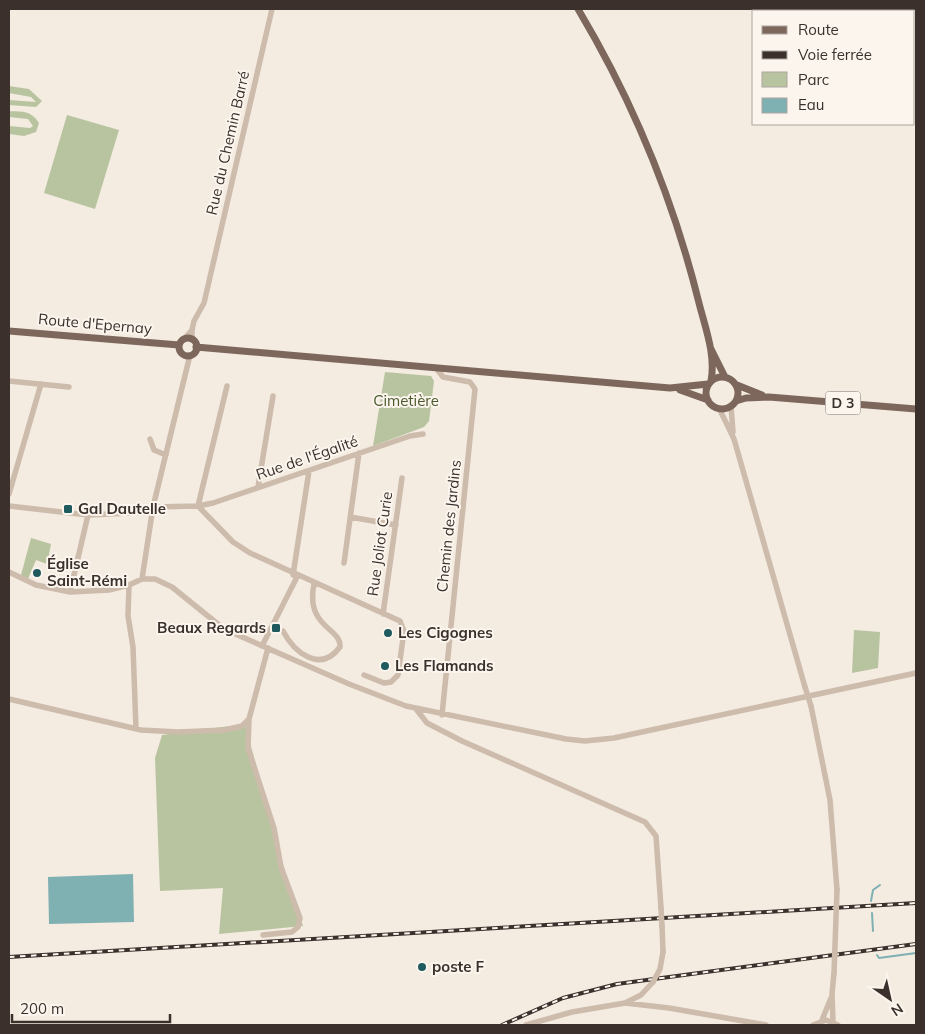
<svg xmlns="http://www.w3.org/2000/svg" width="925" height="1034" font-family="Mulish,sans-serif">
<rect width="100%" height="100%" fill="#f4ebe1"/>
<path fill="#b8c4a0" d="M9,86L29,89L42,101L36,107L9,105V100L36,102L31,97L9,93Z
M9,111C22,112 31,110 39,123L36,132L24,136L9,134V126L30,128L33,126L28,119L9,117Z
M67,115L119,130L95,209L44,193Z
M385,372L431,376L434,381L429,421L424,427L373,446Z
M31,538L51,544L47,564L36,560L28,579L21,575Z
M854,630L880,632L878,668L852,673Z
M245,724L290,890L303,926L219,934L223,888L160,891L155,758L162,735Z"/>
<path fill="#7fb0b2" d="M133,874L134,922L49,924L48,877Z"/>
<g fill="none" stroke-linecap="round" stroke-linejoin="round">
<path stroke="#7fb0b2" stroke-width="2" d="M871,901L873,890L880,885
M872,913L873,931
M877,955L879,958L916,953"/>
<path stroke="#cdbbac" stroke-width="5.5" d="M192,330L194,321L204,303L272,9
M184,339L192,330V340
M436,368L443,377L470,382L475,389L442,715
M9,381L69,387
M227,386L198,506L213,503L410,436L423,434
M731,406L733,432
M719,408L734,439L805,687
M150,439L154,450L166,455
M258,487L273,396
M9,494L41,384
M9,506L88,515L152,512
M153,507L198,506L233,542L250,553L400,621L404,631L398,675L391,682L384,683L364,675
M350,517L396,525
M344,563L359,453
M9,572L36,585L70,592L109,590L129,585L142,579H155L172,587L224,629L349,684L406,706L566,739L585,741L614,738L916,673
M293,575L309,471
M142,579L153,507L190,355
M129,585L128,616L133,647L136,729
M70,592L88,515
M383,614L402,478
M283,631C294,652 320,674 340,647C342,628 305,628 314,584
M262,646L297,577
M9,699L141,730L178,732L225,730L242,726L249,719
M811,706L830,800L837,890
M416,709L427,723L462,741L645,822L656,836L661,908
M662,926L663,952
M263,935L292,932L298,927L300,918L281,867L274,828L248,748L249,719L268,648
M625,1003L669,1008L766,1025
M822,1020L831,998
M833,1022L832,994L834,973
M526,1025L572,1012L625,1003L641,995L653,982
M813,1025L826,1020L838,1025"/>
<path stroke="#7d675c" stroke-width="7" d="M578,9C633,101 673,198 699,303C705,327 716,355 711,381
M9,331L179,345
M179 347a9 9 0 1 1 18 0a9 9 0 1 1-18 0Z
M196,347L670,388L708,384
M711,349L725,377
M706 393a16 16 0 1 1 32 0a16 16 0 1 1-32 0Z
M737,385L762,395
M680,390L708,400
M736,401L746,398L769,397L916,409"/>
<g stroke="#3b302b" stroke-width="4">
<path id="rail" d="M9,957L916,903
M502,1025L563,998L617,984L916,944"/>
</g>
<use href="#rail" stroke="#fbf5ee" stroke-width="2" stroke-dasharray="5.5" stroke-linecap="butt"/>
<path stroke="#cdbbac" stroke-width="5.5" d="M805,687L811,706
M661,908L662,926
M834,973L837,890
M653,982L660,969L663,952"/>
</g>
<g fill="#1f5a5e" stroke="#fbf5ee" stroke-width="2">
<rect x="63" y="504" width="10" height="10" rx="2.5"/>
<circle cx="37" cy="573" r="5"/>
<rect x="271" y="623" width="10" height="10" rx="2.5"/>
<circle cx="388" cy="633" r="5"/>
<circle cx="385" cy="666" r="5"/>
<circle cx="422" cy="967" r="5"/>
</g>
<g text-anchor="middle" stroke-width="4" stroke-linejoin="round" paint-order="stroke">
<rect fill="#fbf5ee" stroke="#756b66" stroke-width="1" x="825.5" y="391.5" width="35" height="23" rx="4"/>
<g font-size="14" font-weight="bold" fill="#3b302b">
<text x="843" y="408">D 3</text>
</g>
<g font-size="15" fill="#3b302b" stroke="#fbf5ee">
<text transform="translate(228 143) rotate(-77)" y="5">Rue du Chemin Barré</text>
<text transform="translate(95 324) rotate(5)" y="5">Route d'Epernay</text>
<text transform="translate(307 458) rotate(-19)" y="5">Rue de l'Égalité</text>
<text transform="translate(449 526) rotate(-84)" y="5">Chemin des Jardins</text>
<text transform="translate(380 544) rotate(-82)" y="5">Rue Joliot Curie</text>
</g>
<g font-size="15" fill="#4a5a2e" stroke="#fbf5ee">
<text x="406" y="406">Cimetière</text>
</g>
<g font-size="15" font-weight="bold" fill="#3b302b" stroke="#fbf5ee" text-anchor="start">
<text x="78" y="514">Gal Dautelle</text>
<text x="47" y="569">Église<tspan x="47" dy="17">Saint-Rémi</tspan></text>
<text x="266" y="633" text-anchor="end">Beaux Regards</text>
<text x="398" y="638">Les Cigognes</text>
<text x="395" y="671">Les Flamands</text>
<text x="432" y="972">poste F</text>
</g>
</g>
<rect width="925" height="1034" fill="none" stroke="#3b302b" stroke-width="20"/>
<rect x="752" y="10" width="162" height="115" fill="#fbf5ee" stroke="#aea6a0"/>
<rect x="762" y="26" width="25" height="8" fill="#7d675c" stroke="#aea6a0"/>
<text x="798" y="35" font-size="15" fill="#3b302b">Route</text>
<rect x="762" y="51" width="25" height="8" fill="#3b302b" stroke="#aea6a0"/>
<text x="798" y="60" font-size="15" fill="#3b302b">Voie ferrée</text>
<rect x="762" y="72" width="25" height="15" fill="#b8c4a0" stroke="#aea6a0"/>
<text x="798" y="85" font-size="15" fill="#3b302b">Parc</text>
<rect x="762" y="98" width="25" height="15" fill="#7fb0b2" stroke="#aea6a0"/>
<text x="798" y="110" font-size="15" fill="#3b302b">Eau</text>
<g transform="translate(890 999) rotate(146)" stroke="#fbf5ee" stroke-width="4" paint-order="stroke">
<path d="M0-4L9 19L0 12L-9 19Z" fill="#3b302b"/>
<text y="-8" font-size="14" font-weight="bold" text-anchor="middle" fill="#3b302b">N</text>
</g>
<path d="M12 1014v8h158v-8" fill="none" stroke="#3b302b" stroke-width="2.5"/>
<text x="20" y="1014" font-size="15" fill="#3b302b" stroke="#fbf5ee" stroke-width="4" paint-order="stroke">200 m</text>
</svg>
